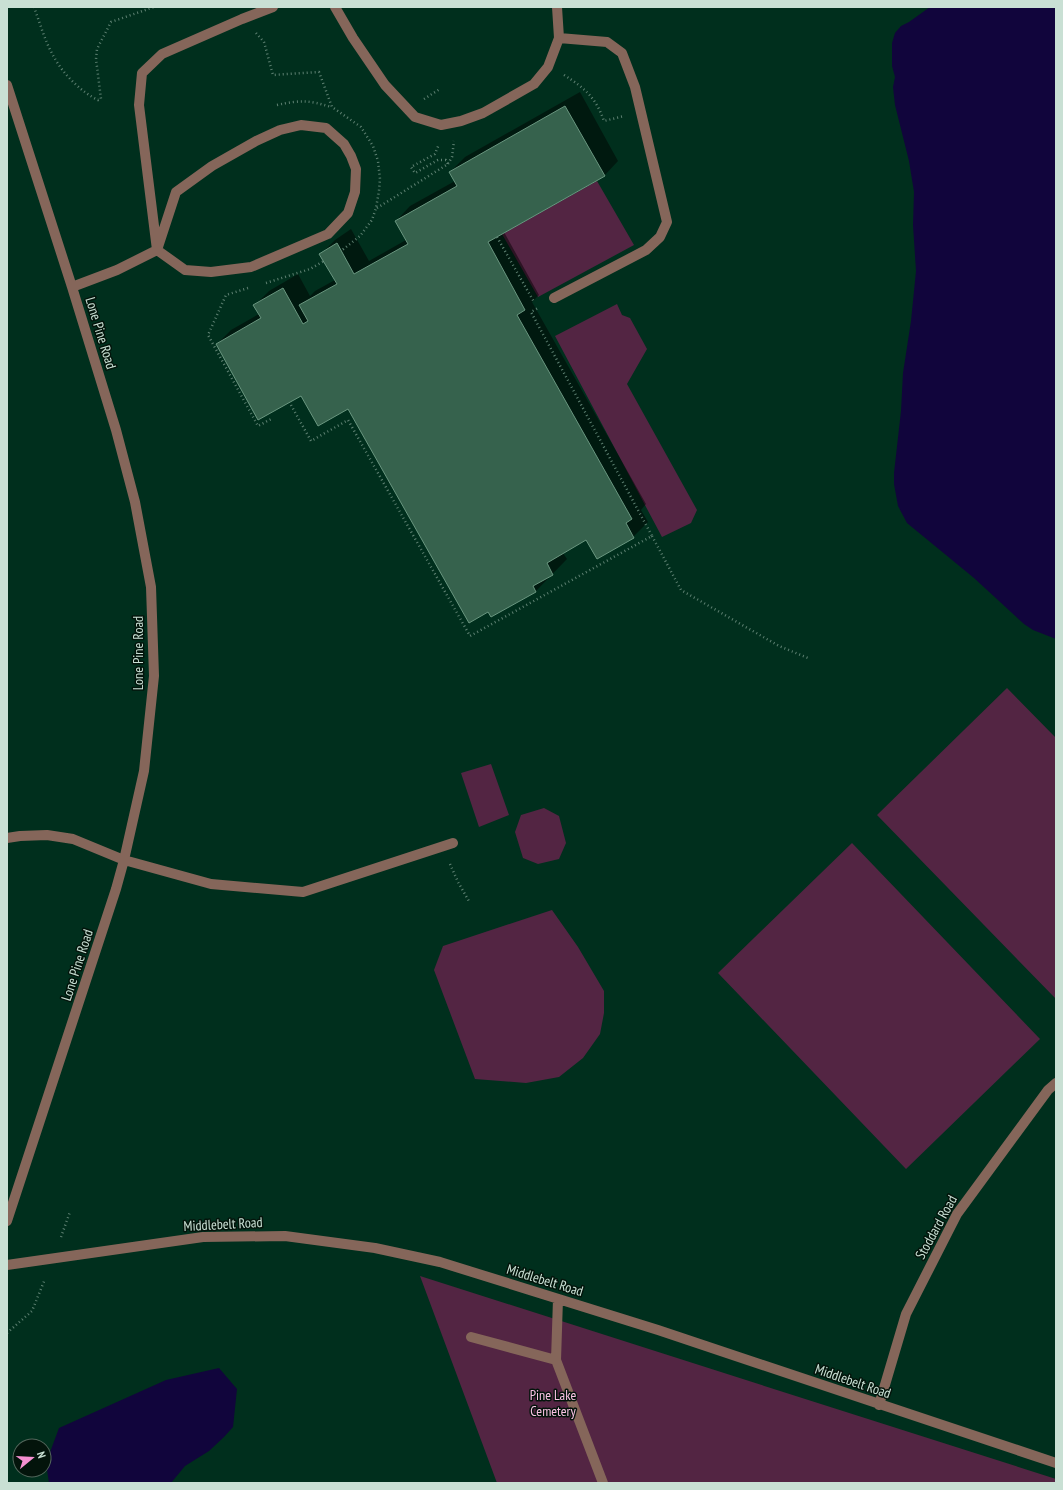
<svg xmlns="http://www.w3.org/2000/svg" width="1063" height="1490" font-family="'PT Sans Narrow',sans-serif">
<rect width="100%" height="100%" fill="#002f1d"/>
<path fill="#532543" d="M597,181L634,245L538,297L502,234Z
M617,304L622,315L630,318L647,349L627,384L697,510L691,523L662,537L555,336Z
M1007,688L1056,738V999L877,815Z
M491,764L509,815L479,827L461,773Z
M544,808L559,816L566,843L559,859L538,864L523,858L515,832L521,815Z
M852,843L1040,1039L906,1169L718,973Z
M552,910L578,947L604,991V1013L600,1034L583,1058L559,1077L526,1083L475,1079L434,970L443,946Z
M420,1276L1056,1479V1483H497Z"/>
<path fill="#11053c" d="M930,7H1056V639L1033,630L1024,624L974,578L907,523L898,506L894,484V473L901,411L903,373L911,321L916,271L913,225L914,192L909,161L895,105L893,87L895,77L892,66V43L895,33L901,26L909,22Z
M219,1368L237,1389L233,1427L224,1437L209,1451L185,1466L171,1483H49L46,1463L59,1428L166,1380Z"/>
<path fill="#0007" d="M580,92L618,161L604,176L504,232L539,295L532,302L646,504L641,510L648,522L633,537L597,557L587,539L563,553L567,559L536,591L492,616L348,408L301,394L217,344L231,330L259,314L255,305L269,291L298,274L310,296L315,291L335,280L321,254L335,240L351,229L369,261L406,240L396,221L410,206L455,181L450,172L465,157Z"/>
<path fill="#36624d" stroke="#6a9780" d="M565,106L605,176L488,242L525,310L517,315L632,519L626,523L634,538L597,559L586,540L547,563L553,575L533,586L536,592L491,617L488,612L469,623L348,409L318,426L301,396L258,420L216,344L261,318L253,305L283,288L303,324L308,321L299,305L337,284L319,254L337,243L354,274L408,244L395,221L457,186L449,172Z"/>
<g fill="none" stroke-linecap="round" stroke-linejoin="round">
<path stroke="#5d8172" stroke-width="2.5" stroke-dasharray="1 3" stroke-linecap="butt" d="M34,7C40,23 45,42 54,57C63,74 81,92 98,100L101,99L96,59L97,49L111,22L154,7
M256,33L264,42L273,75L319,72L332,107L361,127L373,146L378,161L380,179L379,191L376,208L372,220L360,236L341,251
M564,75C585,88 596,98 604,121L624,116
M424,99L440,89
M277,105C300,100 309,100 331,107
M448,164L452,157L454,141
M377,208L448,164L446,160H438L415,173L411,167L435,154L439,144
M497,237L534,302
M266,283L310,269L324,261
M248,288L226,295L208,335L258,426L273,418
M291,405L311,441L348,420L470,636L652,536L531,312L538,308
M652,536L681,590L779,646L808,658
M450,864L458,882L470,903
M61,1237L70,1212
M7,1333L32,1311L45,1279"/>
<path stroke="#85665a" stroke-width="10" d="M335,7L353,38L385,85L415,117L441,125L461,121L483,113L534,84L548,67L559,38L557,7
M7,85L72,287L116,430L135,502L151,587L154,676L144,771L124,860L116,889L7,1221
M72,287L117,270L157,250L176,192L212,166L256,141L280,130L301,125L326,128L344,144L351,156L356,169L355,192L348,213L328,234L251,267L211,272L185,270L157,250L139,105L142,73L162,54L242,19L273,7
M554,298L646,250L660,237L667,222L635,87L622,53L607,42L559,38
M7,838L20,836L47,835L73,839L124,860L211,884L303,892L453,843
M7,1265L203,1237L285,1236L375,1248L440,1262L658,1330L1056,1463
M558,1299L556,1360L603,1483
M471,1337L556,1360
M879,1405L906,1314L957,1214L1048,1090L1056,1083"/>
</g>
<g text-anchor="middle" stroke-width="3" stroke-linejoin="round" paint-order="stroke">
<g font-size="14" fill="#c9e0d4" stroke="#03140b">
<text transform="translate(101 333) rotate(73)" y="5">Lone Pine Road</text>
<text transform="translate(138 653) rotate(-90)" y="5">Lone Pine Road</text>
<text transform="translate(77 965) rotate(-72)" y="5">Lone Pine Road</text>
<text transform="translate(223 1224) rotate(-3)" y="5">Middlebelt Road</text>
<text transform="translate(936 1227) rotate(-61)" y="5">Stoddard Road</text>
<text transform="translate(545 1280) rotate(17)" y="5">Middlebelt Road</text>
<text transform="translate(853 1381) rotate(19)" y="5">Middlebelt Road</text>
</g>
<g font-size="14" fill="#fac2e4" stroke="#03140b">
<text x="553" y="1400">Pine Lake<tspan x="553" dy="16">Cemetery</tspan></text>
</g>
</g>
<rect width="1063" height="1490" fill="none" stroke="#c9e0d4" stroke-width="16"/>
<g transform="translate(32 1458) rotate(72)"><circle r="19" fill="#03140b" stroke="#52665b"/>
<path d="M0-3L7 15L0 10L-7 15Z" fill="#f590d1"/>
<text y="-6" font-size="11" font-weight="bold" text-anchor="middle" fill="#c9e0d4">N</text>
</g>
</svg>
